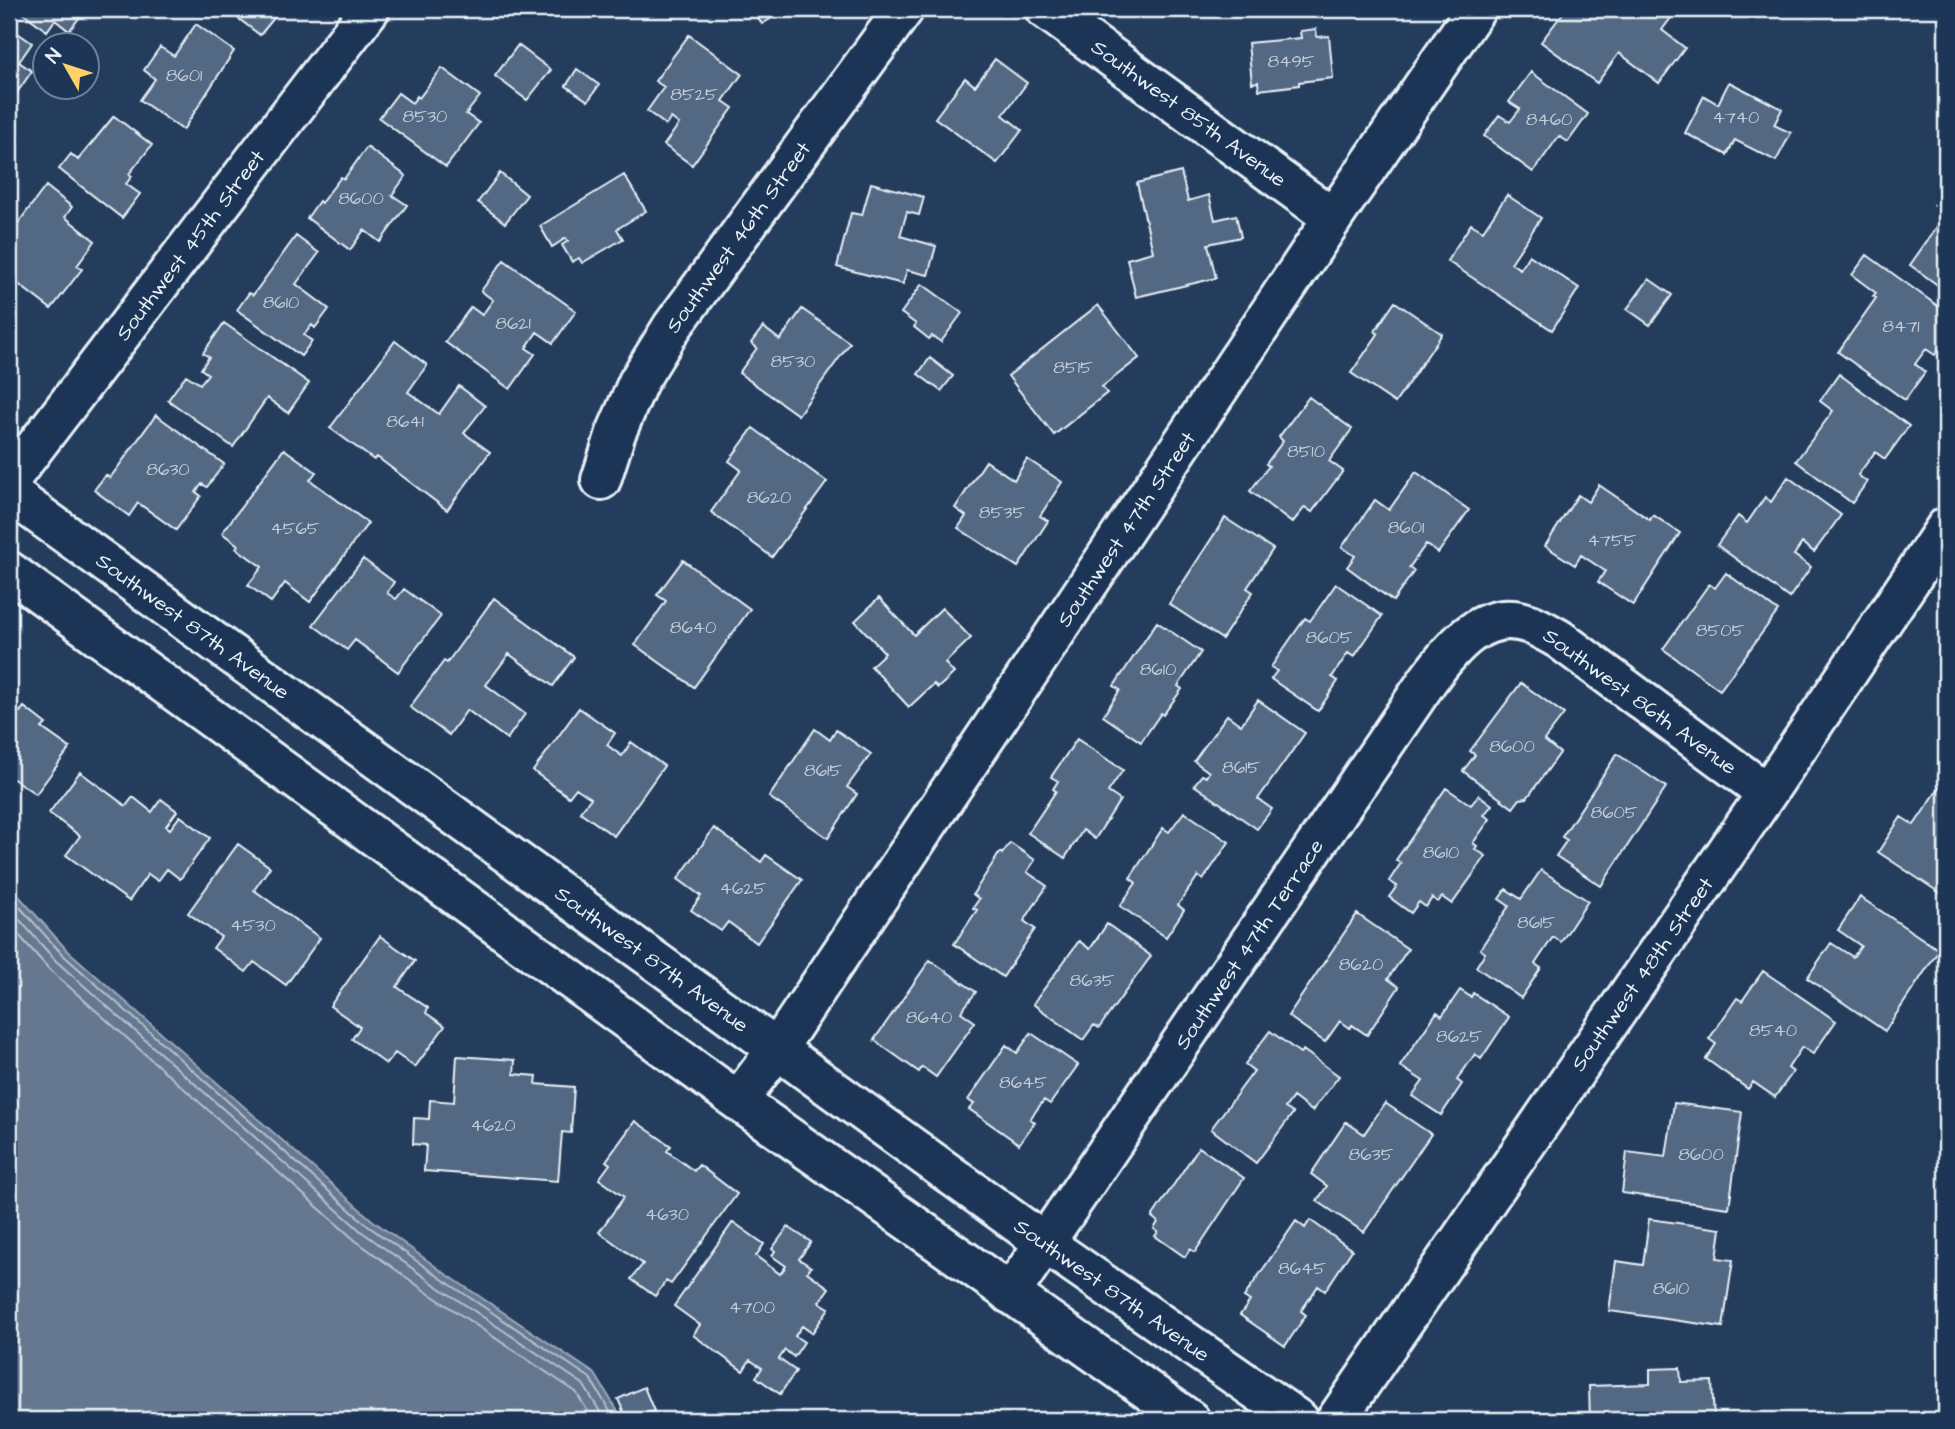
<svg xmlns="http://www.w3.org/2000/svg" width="1955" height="1429" font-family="'Architects Daughter',sans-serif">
<rect width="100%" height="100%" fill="#253d5d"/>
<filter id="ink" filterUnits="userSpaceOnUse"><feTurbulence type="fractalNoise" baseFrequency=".0143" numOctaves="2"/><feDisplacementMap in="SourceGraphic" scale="14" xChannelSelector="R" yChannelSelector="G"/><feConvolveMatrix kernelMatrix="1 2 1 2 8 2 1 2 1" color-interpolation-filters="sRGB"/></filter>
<g filter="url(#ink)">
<path fill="#657890" stroke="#99a8ba" stroke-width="2" d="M9,885L66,949L372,1220L443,1272L595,1374L623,1420H9Z"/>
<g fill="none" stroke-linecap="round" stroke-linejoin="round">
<path stroke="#b4c1ce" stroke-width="2" d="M9,895L62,954L368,1226L439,1277L590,1378L615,1420
M9,908L56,961L362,1232L434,1284L583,1384L605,1420
M9,924L49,969L356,1241L428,1293L576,1392L593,1420"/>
</g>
<path fill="#536782" stroke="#e8f1f8" stroke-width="2" d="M18,9H86L69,31L55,20L47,31Z
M226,9H275L279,12L260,35Z
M752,9H787L762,24Z
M1566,9H1673L1676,11L1662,30L1685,48L1659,83L1619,53L1597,83L1541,42Z
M196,24L234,51L183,130L140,100L155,79L144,70L160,47L174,56Z
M9,27L32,43L19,62L32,71L9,104Z
M1316,29L1317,37L1329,36L1333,78L1299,82V85L1259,90L1258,82L1252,83L1248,43L1301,38L1300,31Z
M689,35L742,74L723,101L733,108L692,165L664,145L679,124L671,118L666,125L647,111L664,87L655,81Z
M518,45L551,70L527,100L495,76Z
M995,59L1027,83L1003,115L1022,130L997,163L935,118L965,78L975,86Z
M442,68L480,96L466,114L479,123L446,167L379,118L398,93L412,103L417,96L419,98Z
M577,69L599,85L588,101L566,86Z
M1531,72L1588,114L1568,142L1559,136L1533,172L1484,136L1499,115L1510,122L1520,109L1509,102Z
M1729,82L1782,109L1774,125L1791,133L1776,161L1735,140L1727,155L1685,133L1704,96L1718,104Z
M114,116L152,145L129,174L132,176L126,184L140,194L122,218L59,169L71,154L78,160Z
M367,147L406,176L392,195L407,205L380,242L364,230L350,250L307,218L319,201L321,203L341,177L344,179Z
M1181,172L1188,201L1209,195L1215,220L1236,215L1241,237L1208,244L1216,278L1136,297L1127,259L1153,252L1137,183Z
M500,173L527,195L505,223L478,202Z
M624,175L646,211L617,229L623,239L582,263L579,258L572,262L562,245L568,241L566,238L552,247L540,226Z
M871,183L924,197L919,215L907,212L900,236L936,246L928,275L907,270L903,284L837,267L851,213L862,215Z
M46,186L72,207L65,217L95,241L77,266L82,269L51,309L9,277V235Z
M1946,188V213L1934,205Z
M1507,195L1541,218L1511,263L1520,269L1529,255L1579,288L1552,330L1447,261L1471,224L1483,231Z
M1946,214V291L1910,265Z
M296,236L319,253L296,284L329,309L315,328L312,325L304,335L312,341L301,356L237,310L249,293L253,295Z
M1867,255L1946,312V340L1935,355L1926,349L1915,364L1925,372L1905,400L1838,352L1876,298L1873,296L1876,293L1852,275Z
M504,260L576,311L553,343L537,332L526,348L535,354L510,389L445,342L471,307L482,315L493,300L481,291Z
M1649,279L1672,295L1650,325L1627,309Z
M922,284L962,313L941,342L932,336L929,339L914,327L916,324L901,313Z
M1395,302L1442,334L1395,403L1351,373L1378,334L1375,331Z
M1098,305L1139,358L1102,387L1107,393L1054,435L1008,376Z
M802,309L850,343L798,415L739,373L757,348L751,343L763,327L780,340Z
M224,323L309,383L288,413L267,398L233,447L168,400L186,375L200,384L208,374L201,369L209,357L203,353Z
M395,341L427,365L408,392L439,414L459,386L485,406L464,433L490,452L447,510L377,457L374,460L330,428Z
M930,358L953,376L941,391L918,374Z
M1839,374L1909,426L1885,459L1875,452L1858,475L1867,482L1852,503L1796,461L1833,411L1820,401Z
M1309,397L1352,429L1329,461L1343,471L1312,512L1305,507L1292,523L1250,491L1269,466L1266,464L1283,441L1279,437Z
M156,415L224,464L207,487L202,484L196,492L201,496L176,530L138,503L129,516L94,490L106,475L110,478Z
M753,428L827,482L772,557L711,512L741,470L729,461Z
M284,449L316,472L310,480L368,523L310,602L285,583L271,602L248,585L262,567L236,548L238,545L222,533Z
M1027,459L1062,482L1040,516L1048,521L1018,567L958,528L966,516L955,508L986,461L1014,480Z
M1416,472L1469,510L1438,553L1426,544L1409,568L1414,571L1393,601L1347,567L1355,556L1342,547L1375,500L1389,510Z
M1788,477L1841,515L1814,552L1802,543L1794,555L1811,567L1789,598L1717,545L1738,516L1747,523L1765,497L1771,502Z
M1599,485L1650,520L1653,515L1680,533L1633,605L1598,582L1605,571L1581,555L1575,565L1545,546L1578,495L1588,502Z
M1225,518L1273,549L1247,588L1253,592L1222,639L1169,604Z
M363,559L394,582L387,593L396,599L404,589L441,616L398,672L355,640L347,650L313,625Z
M683,560L750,609L694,687L635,645L666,601L657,595Z
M1726,573L1778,611L1720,690L1663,649L1709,584L1715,588Z
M1336,584L1382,616L1354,657L1348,653L1332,677L1338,681L1318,711L1271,679L1277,671L1271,667L1305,618L1310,621Z
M494,598L574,657L553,686L509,654L486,685L525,714L507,739L467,710L449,735L410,707L444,661L447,663Z
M879,598L914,635L942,608L971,638L945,663L954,673L938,688L934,684L909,707L871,666L885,653L855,621Z
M1157,622L1201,652L1178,686L1182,689L1163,715L1161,713L1141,742L1103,716L1120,690L1114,686Z
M1521,683L1564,714L1544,740L1560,753L1527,798L1520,799L1513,808L1463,771L1475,755L1470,751Z
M1258,700L1305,733L1258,799L1272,809L1257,829L1194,785L1202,775L1206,777L1209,772L1194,761L1227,715L1241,725Z
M9,703L20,712L24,707L46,724L42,728L70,748L36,794L9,776Z
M579,708L615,733L607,745L622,756L631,742L664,766L614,836L580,812L591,798L576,788L569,797L533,771Z
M815,729L830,740L836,730L871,754L847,787L857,794L828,838L769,797Z
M1077,739L1123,770L1108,792L1120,800L1095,839L1083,830L1065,858L1028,833L1056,791L1053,789L1058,781L1051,777Z
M1617,754L1666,787L1601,886L1556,856L1567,840L1562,837Z
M80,772L126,806L133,797L152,812L161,799L177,811L166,826L170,829L180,816L210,838L180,879L167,869L158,881L148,874L129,901L66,855L80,836L49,813Z
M1941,785L1946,789V897L1878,852L1901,817L1914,825Z
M1446,788L1471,805L1479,795L1492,805L1484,815L1490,819L1473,843L1477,846L1475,849L1486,856L1452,904L1442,897L1438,902L1432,898L1426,907L1419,902L1411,913L1389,897L1397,886L1389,881L1401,863L1396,860Z
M1184,812L1229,842L1203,880L1198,876L1178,905L1184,910L1166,937L1120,906L1136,883L1130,878L1163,828L1169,832Z
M714,828L761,862L766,855L802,880L757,943L728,922L721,931L691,910L701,896L678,879Z
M1010,843L1035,860L1027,872L1047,886L1024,921L1035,929L1003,977L954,944L977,910L973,908L979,899L973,894L1000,852L1002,854Z
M238,844L270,867L254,890L320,938L286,985L254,962L246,972L213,948L221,937L188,913Z
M1541,870L1588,901L1561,942L1553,937L1535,964L1541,968L1521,998L1476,967L1485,953L1480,949L1509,906L1499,899L1506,889L1521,899Z
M1860,897L1939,950L1885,1031L1807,978L1831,943L1853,957L1861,946L1838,930Z
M1357,914L1408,949L1388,979L1399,987L1367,1035L1352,1025L1350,1028L1340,1021L1325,1042L1288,1016Z
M1107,924L1151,956L1099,1028L1094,1025L1083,1040L1033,1004L1079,941L1090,949Z
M380,936L415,961L397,987L428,1008L426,1013L445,1026L415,1067L395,1053L386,1064L352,1039L360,1027L330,1006Z
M930,960L976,992L961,1012L975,1022L936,1077L922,1067L919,1072L874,1040Z
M1763,971L1836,1021L1813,1054L1802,1047L1788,1068L1793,1072L1775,1097L1753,1082L1748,1089L1706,1059L1716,1044L1709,1039L1737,998L1742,1001Z
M1460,990L1471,997L1473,993L1509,1017L1481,1059L1475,1054L1457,1080L1462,1084L1441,1115L1412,1096L1423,1081L1400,1066L1437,1012L1442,1016Z
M1270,1031L1300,1053L1303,1050L1339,1076L1312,1111L1293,1097L1285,1108L1293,1113L1256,1163L1211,1129L1254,1071L1245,1064Z
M1031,1033L1078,1065L1050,1104L1044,1100L1030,1119L1035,1122L1019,1144L969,1109L974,1104L968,1100L1006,1045L1017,1053Z
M457,1056L515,1060L514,1074L537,1076L536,1084L574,1087L571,1133L562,1132L558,1181L424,1171L426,1145L413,1144L414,1118L429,1119L430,1100L454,1102Z
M1385,1103L1431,1134L1364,1232L1317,1201L1327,1186L1311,1174L1346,1122L1364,1134Z
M1674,1103L1742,1112L1729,1208L1622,1193L1627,1152L1666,1157Z
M635,1121L671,1146L667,1151L694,1171L699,1165L737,1194L671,1284L666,1281L655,1296L631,1279L643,1264L599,1232L624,1197L599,1179L610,1164L606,1161Z
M1199,1147L1244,1178L1195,1252L1190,1249L1185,1257L1155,1236L1158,1232L1154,1229L1158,1222L1152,1217Z
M1649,1219L1721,1229L1717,1258L1733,1260L1723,1327L1609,1311L1616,1261L1643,1265Z
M1310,1220L1352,1250L1325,1291L1318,1286L1301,1311L1306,1315L1285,1346L1240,1315L1250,1301L1244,1297L1296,1221L1305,1228Z
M733,1222L764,1244L756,1256L780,1274L786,1266L772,1256L775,1251L772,1249L788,1227L811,1242L799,1259L811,1267L807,1272L829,1288L819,1302L829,1308L812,1333L802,1326L795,1336L804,1342L794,1357L785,1350L779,1359L796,1371L780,1394L756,1377L762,1368L750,1360L743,1371L693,1335L700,1325L674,1306Z
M1680,1368L1681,1382L1712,1381L1714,1420H1590L1589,1386L1650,1384V1369Z
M644,1387L654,1411L633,1420H627L618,1399Z"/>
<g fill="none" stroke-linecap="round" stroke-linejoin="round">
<g stroke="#e8f1f8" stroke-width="44">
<path id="minor" d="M1045,9L1333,218
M601,480L616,433L638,382L672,327L904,9
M9,481L370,9
M777,1049L1333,218L1476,9
M1010,1294L1428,680C1452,647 1484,607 1530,624C1540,628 1550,634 1559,639L1767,793
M1336,1420L1767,793L1946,527"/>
</g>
<g stroke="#e8f1f8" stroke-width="44">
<path id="major" d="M9,493L1046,1244L1299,1420
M9,571L738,1101L1190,1420
M738,1101L777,1049"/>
</g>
<use href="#minor" stroke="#1d3557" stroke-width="38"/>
<use href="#major" stroke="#1d3557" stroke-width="38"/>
</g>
</g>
<g text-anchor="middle" stroke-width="5" stroke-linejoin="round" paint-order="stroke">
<g font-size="18" fill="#c3ceda">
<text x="1291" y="67">8495</text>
<text x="184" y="81">8601</text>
<text x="694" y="100">8525</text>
<text x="425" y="122">8530</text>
<text x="1736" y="123">4740</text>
<text x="1549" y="125">8460</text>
<text x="361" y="204">8600</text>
<text x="281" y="308">8610</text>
<text x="513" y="329">8621</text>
<text x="1901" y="332">8471</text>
<text x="793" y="367">8530</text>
<text x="1073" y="373">8515</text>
<text x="405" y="427">8641</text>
<text x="1306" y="457">8510</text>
<text x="168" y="475">8630</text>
<text x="769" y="503">8620</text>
<text x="1002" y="518">8535</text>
<text x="1406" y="533">8601</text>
<text x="295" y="534">4565</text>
<text x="1612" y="546">4755</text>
<text x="693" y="633">8640</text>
<text x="1720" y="636">8505</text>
<text x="1329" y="643">8605</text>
<text x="1158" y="675">8610</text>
<text x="1512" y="752">8600</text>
<text x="1241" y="773">8615</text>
<text x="823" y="776">8615</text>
<text x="1614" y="818">8605</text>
<text x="1441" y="858">8610</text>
<text x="743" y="894">4625</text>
<text x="1536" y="928">8615</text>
<text x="253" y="931">4530</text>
<text x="1361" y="970">8620</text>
<text x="1092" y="986">8635</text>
<text x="929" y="1023">8640</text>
<text x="1773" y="1036">8540</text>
<text x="1459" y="1042">8625</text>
<text x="1023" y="1088">8645</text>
<text x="493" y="1131">4620</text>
<text x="1371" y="1160">8635</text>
<text x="1701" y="1160">8600</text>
<text x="667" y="1220">4630</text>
<text x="1302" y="1274">8645</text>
<text x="1671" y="1294">8610</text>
<text x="752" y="1313">4700</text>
</g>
<g font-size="21" fill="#e8f1f8" stroke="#1d3557">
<text transform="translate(1189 113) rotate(36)" y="7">Southwest 85th Avenue</text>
<text transform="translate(738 237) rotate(-54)" y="7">Southwest 46th Street</text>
<text transform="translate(190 245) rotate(-53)" y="7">Southwest 45th Street</text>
<text transform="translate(1126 529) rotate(-56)" y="7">Southwest 47th Street</text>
<text transform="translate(193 626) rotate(36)" y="7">Southwest 87th Avenue</text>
<text transform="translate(1640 701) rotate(36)" y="7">Southwest 86th Avenue</text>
<text transform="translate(1249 944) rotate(-56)" y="7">Southwest 47th Terrace</text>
<text transform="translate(652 959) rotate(36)" y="7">Southwest 87th Avenue</text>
<text transform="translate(1642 974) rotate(-55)" y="7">Southwest 48th Street</text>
<text transform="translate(1112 1290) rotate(35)" y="7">Southwest 87th Avenue</text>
</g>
</g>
<rect width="1955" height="1429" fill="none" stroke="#1d3557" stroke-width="35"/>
<rect x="18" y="18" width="1920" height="1394" fill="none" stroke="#e8f1f8" stroke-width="2.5" filter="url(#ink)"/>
<g transform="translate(66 66) rotate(309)"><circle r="33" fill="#1d3557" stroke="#6e8097" stroke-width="2"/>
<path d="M0-5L12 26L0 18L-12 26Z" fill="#ffd166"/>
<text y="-10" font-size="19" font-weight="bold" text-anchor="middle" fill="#e8f1f8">N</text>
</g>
</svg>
